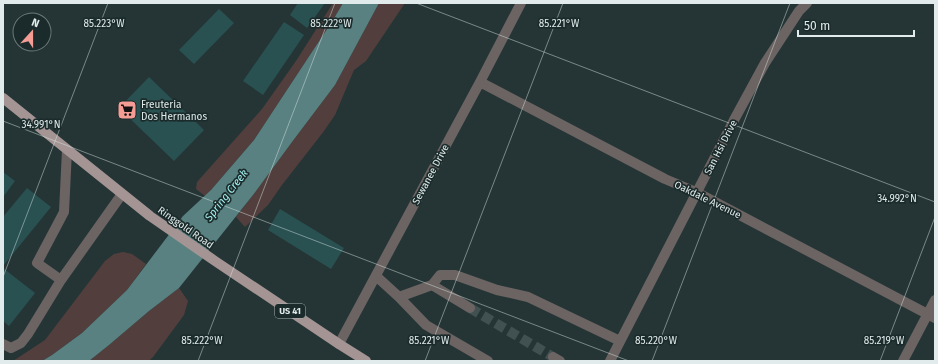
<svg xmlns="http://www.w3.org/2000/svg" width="938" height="364" font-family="'Fira Sans',sans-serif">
<rect width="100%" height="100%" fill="#253535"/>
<path fill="#523f3d" d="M333,3H343L333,20L254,140L211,190L205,196L196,189L197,182L262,109L296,61Z
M379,3H405L366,61L354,70L335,115L324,131L282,185L268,205L245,227L236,217L253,195L292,142L335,85Z
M123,252L132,254L146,264L127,290L82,333L52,355L42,361H13L45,340L105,261L114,254Z
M179,288L188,301L184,315L153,357L149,361H89L109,345L149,311Z"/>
<path fill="#598181" d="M343,3H379L335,85L292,142L253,195L179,288L149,311L109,345L89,361H42L52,355L82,333L127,290L183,216L211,190L254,140L333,20Z"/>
<path fill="#2a5152" d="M298,3H325L307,28L290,15Z
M219,9L234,23L194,64L179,50Z
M284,22L304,35L263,95L243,81Z
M149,77L204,130L174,161L119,108Z
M3,172L15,181L3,197Z
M27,188L51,207L3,266V217Z
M280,209L344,248L331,269L268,230Z
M3,268L35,293L9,326L3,321Z"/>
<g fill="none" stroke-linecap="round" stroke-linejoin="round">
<path stroke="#415050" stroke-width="10" stroke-dasharray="10 5" stroke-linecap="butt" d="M470,308L553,357"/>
<path stroke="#6c6463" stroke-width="10" d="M480,82L665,179L696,192L935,318
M67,150L64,212L37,263L61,280L122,194
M376,276L399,297L426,325L488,361
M432,285L470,308
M399,297L432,285L440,275H455L497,290L528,297L620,341
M3,344L11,348L21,343L28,334L61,280
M339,344L480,82L521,3
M553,357L560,361
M610,361L734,120L765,63L799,11L807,3
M903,361L935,300"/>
<path stroke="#a49594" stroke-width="10" d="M3,98L150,216L215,261L339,344L366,361"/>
</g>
<path fill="none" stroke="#e1ebeb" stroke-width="1" stroke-opacity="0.45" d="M416,3L935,202M3,121L629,361M3,277L108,3M198,361L335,3M425,361L563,3M652,361L790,3M880,361L935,217"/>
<defs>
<g id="supermarket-square" transform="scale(1)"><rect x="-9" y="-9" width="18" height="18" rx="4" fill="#f59c94" stroke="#1b2b2b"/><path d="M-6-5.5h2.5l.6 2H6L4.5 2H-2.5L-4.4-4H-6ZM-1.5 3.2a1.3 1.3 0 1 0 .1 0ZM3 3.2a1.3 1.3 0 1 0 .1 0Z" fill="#111"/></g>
</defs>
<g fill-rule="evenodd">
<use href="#supermarket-square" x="127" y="110"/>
</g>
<g text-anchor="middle" stroke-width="3.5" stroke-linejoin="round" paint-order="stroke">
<rect fill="#1b2b2b" stroke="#a6b1b1" stroke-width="1" x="275" y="304" width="30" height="14" rx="3"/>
<g font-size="9" font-weight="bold" fill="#e1ebeb">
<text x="290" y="314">US 41</text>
</g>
<g font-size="10" fill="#e1ebeb" stroke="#1b2b2b" text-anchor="start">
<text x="141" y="108">Freuteria<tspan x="141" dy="12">Dos Hermanos</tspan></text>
</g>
<g font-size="10" fill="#e1ebeb" stroke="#1b2b2b">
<text transform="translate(720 147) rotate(-63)" y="4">San Hsi Drive</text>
<text transform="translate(430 174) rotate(-62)" y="4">Sewanee Drive</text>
<text transform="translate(708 199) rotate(26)" y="4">Oakdale Avenue</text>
<text transform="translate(186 227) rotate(35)" y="4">Ringgold Road</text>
</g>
<g font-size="11" font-style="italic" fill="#a2edee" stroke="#1b2b2b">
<text transform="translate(226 195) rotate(-52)" y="4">Spring Creek</text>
</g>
</g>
<g font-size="10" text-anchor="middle" fill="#e1ebeb" stroke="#1b2b2b" stroke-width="3.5" stroke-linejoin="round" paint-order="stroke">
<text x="104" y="27">85.223°W</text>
<text x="331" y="27">85.222°W</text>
<text x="559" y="27">85.221°W</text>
<text x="41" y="128">34.991°N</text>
<text x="897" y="202">34.992°N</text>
<text x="202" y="344">85.222°W</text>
<text x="429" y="344">85.221°W</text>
<text x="656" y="344">85.220°W</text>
<text x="884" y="344">85.219°W</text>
</g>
<rect width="938" height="364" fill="none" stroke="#e1ebeb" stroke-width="8"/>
<g transform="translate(32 32) rotate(21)"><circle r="19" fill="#1b2b2b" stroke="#6a7878"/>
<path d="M0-3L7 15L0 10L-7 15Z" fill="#f59c94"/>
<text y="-6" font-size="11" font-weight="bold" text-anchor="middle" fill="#e1ebeb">N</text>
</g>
<path d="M798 30v6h116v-6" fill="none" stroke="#e1ebeb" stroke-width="2"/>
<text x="804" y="30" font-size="12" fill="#e1ebeb" stroke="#1b2b2b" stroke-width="3" paint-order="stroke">50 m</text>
</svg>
